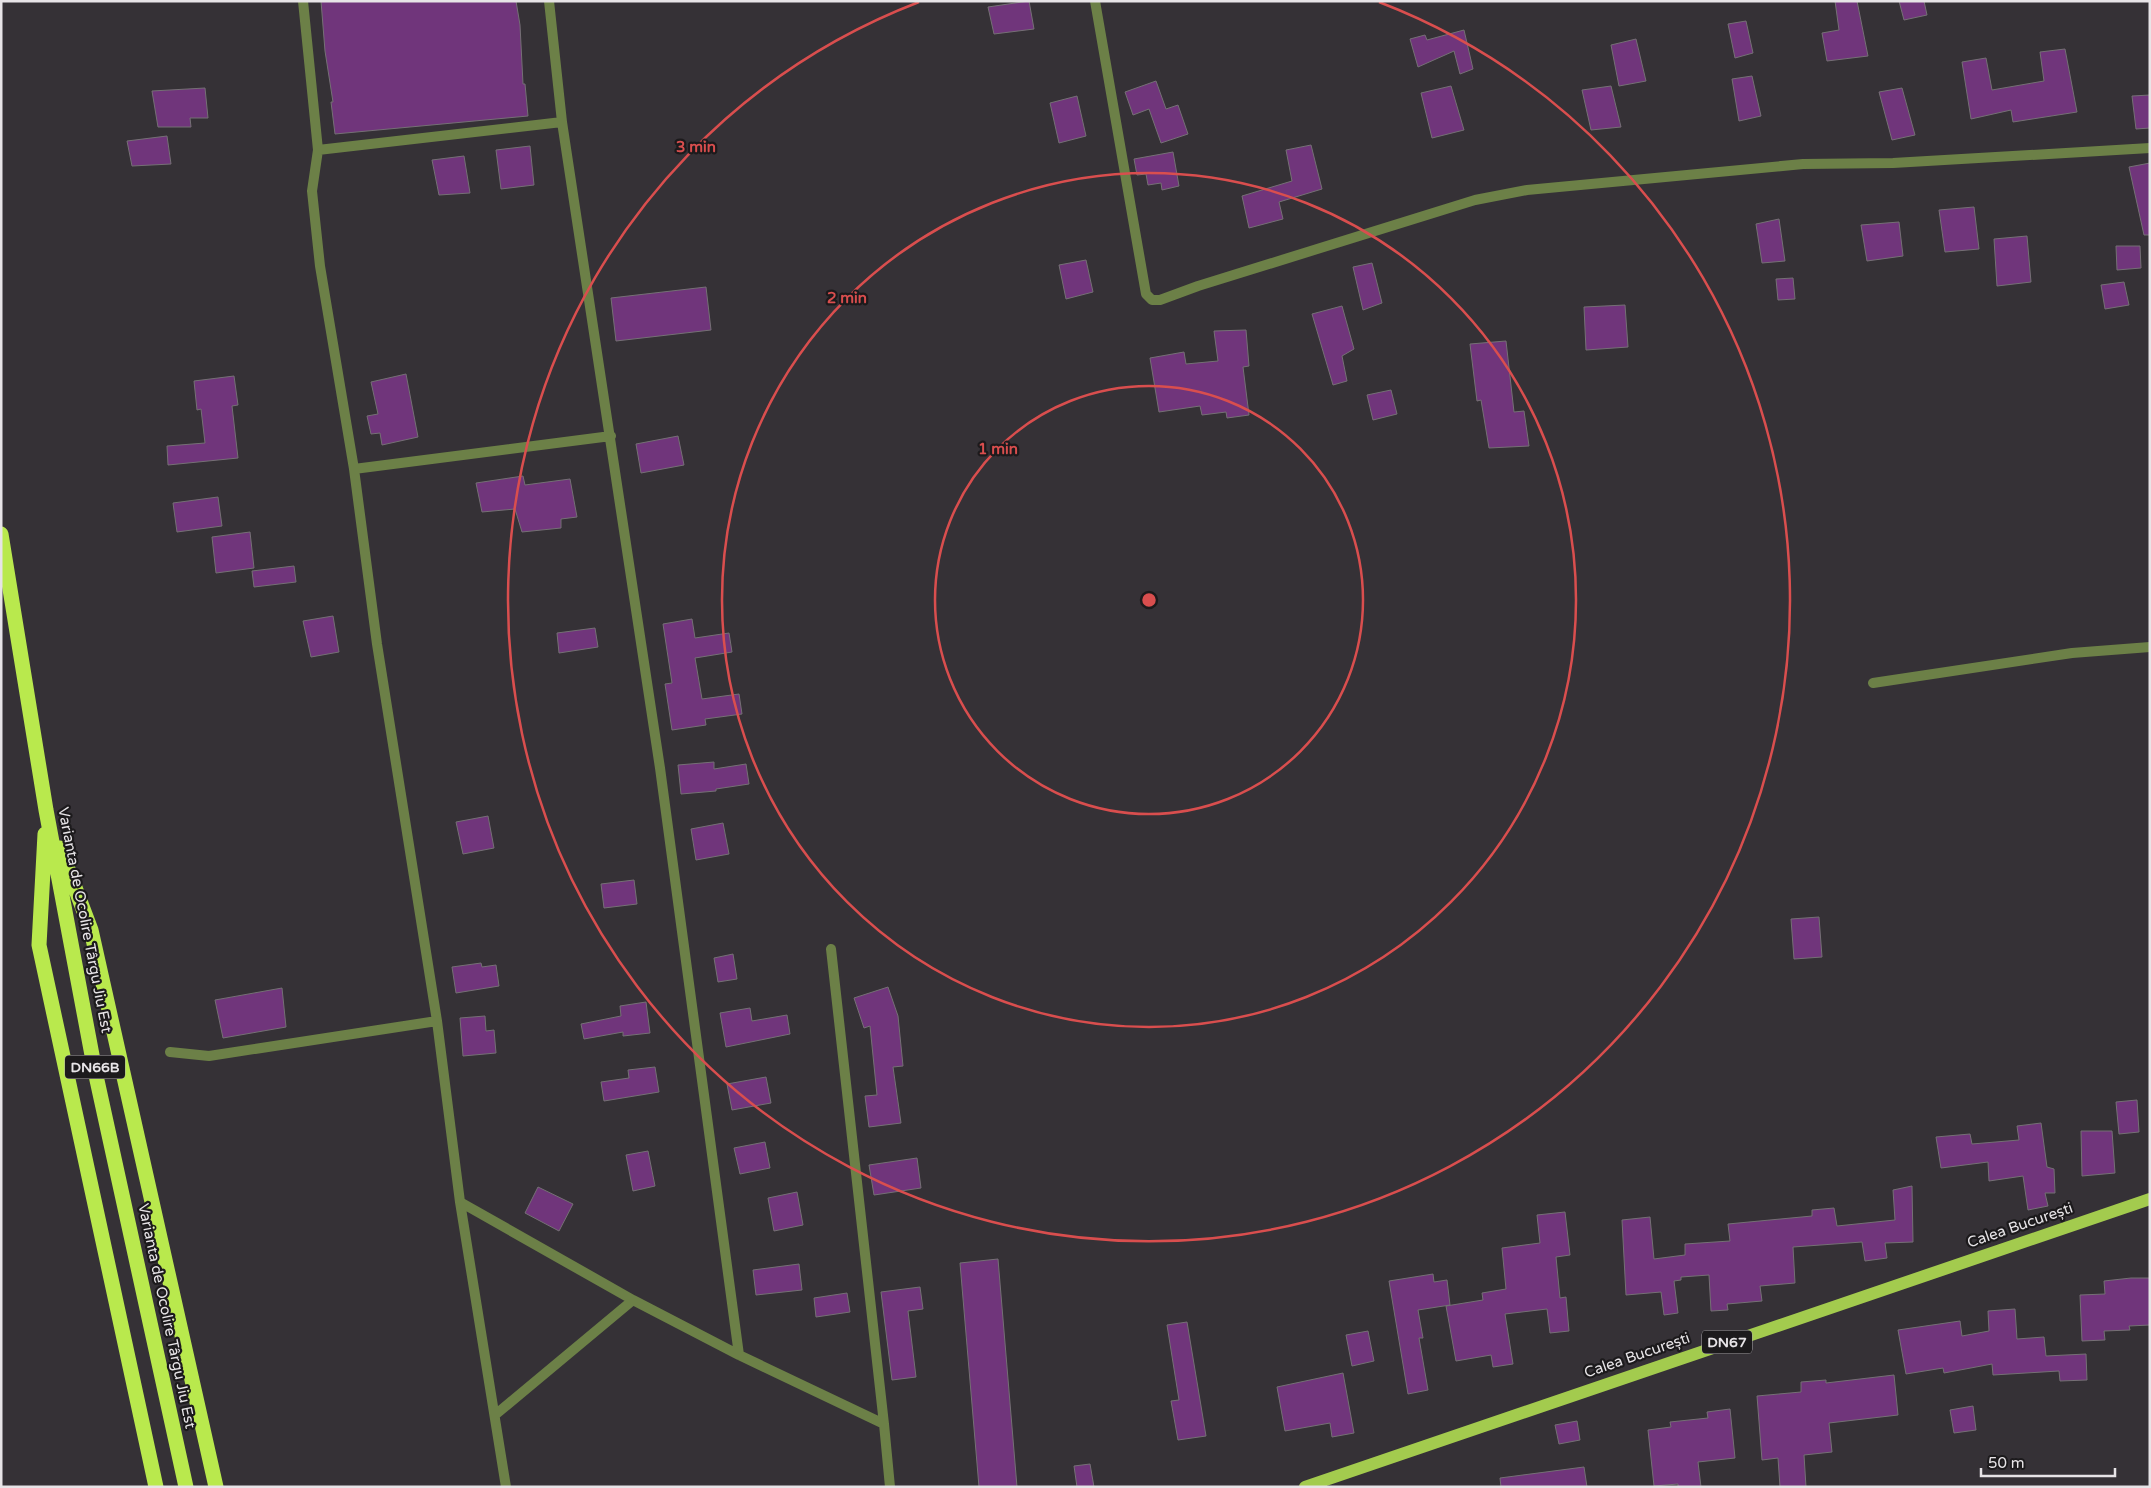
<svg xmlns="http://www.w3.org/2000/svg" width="2151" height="1488" font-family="'Varela Round',sans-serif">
<rect width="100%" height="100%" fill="#353136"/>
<path fill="#70357b" stroke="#757075" d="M321,1H516L520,25L523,84H525L528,116L335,134L331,102H333L325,51Z
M1029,1L1034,29L994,34L988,7Z
M1835,1H1857L1868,56L1827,61L1822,33L1839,30Z
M1899,1H1924L1927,15L1904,20Z
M1746,21L1753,53L1735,58L1728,24Z
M1464,30L1473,69L1460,74L1454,51L1418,67L1410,39L1425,35L1427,40Z
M1636,39L1646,81L1619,86L1611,45Z
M2065,49L2077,112L2013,122L2011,110L1971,119L1962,62L1986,58L1992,90L2044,81L2040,52Z
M1752,76L1761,116L1739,121L1732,79Z
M1156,81L1166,109L1178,105L1188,134L1161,143L1149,109L1133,115L1125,92Z
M1451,86L1464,130L1432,138L1421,93Z
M1611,86L1621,127L1591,130L1582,90Z
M205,88L208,118H190L191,127H158L152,91Z
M1902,88L1915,135L1892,140L1879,92Z
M2150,95V128L2136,129L2132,96Z
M1077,96L1086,136L1059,143L1050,103Z
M167,136L171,164L132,166L127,141Z
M1311,145L1322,189L1279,202L1283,219L1249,228L1242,196L1292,181L1286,150Z
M530,146L534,185L501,189L496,150Z
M1173,152L1179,186L1162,190L1161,183L1148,185L1146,174L1137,175L1134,159Z
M464,156L470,193L439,195L432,160Z
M2150,163V235H2144L2129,167Z
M1974,207L1979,249L1945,252L1939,210Z
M1779,219L1785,261L1762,263L1756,224Z
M1899,222L1903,256L1867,261L1861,225Z
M2027,236L2031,282L1997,286L1994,239Z
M2116,246H2140L2141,268L2117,270Z
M1086,260L1093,292L1066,299L1059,265Z
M1372,263L1382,303L1363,310L1353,267Z
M1793,278L1795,299L1778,300L1776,279Z
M2124,282L2129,305L2105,309L2101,285Z
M706,287L711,330L616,341L611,298Z
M1625,305L1628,347L1586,350L1584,307Z
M1342,306L1354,349L1342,356L1347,381L1333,385L1312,314Z
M1246,330L1249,366L1243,367L1249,415L1227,418L1226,412L1202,415L1200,406L1159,412L1150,358L1184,352L1186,364L1218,361L1214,331Z
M1506,341L1514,412L1524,411L1529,446L1489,448L1481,400L1477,401L1470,344Z
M406,374L418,437L382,445L380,433L371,434L367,416L378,414L371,382Z
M234,376L238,405L232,406L238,458L168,465L167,446L205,443L201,409L197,410L194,381Z
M1391,390L1397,414L1373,420L1367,395Z
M678,436L684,465L641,473L636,444Z
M523,476L525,485L570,479L577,517L561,519V528L522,532L515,509L482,512L476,483Z
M218,497L222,526L177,532L173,503Z
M250,532L254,568L216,573L212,537Z
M294,566L296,582L254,587L252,571Z
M333,616L339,652L311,657L303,621Z
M692,619L695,638L729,633L732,652L695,658L702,699L739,694L742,714L705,719L706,725L672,730L665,684L672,683L663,624Z
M595,628L598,647L559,653L557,633Z
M714,762V769L746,764L749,784L716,789V791L681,794L678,765Z
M488,816L494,848L463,854L456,822Z
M723,823L729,854L696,860L691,829Z
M634,880L637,904L604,908L601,884Z
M1819,917L1822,957L1794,959L1791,919Z
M733,954L737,979L718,982L714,958Z
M481,963L482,967L496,965L499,986L456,993L452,967Z
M888,987L898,1016L903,1066L893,1067L901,1123L869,1127L865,1096L877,1095L870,1026L864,1028L854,998Z
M282,988L286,1027L223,1038L215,1000Z
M646,1002L650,1033L623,1036V1032L584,1039L581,1024L621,1016L620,1006Z
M750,1008L752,1021L787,1015L790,1034L726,1047L720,1013Z
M485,1016L486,1031L494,1030L496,1053L463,1056L460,1018Z
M655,1067L659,1092L604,1101L601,1082L629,1078L628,1070Z
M766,1077L771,1103L732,1110L727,1084Z
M2137,1100L2139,1132L2119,1134L2116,1102Z
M2041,1123L2047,1167L2054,1169L2055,1193H2045L2048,1206L2028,1210L2023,1176L1989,1181L1988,1162L1941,1168L1936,1137L1970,1134L1972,1144L2019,1140L2017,1126Z
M2081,1131H2112L2115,1173L2082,1176Z
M765,1142L770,1168L740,1174L734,1148Z
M648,1151L655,1186L633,1191L626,1155Z
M917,1158L921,1188L874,1195L869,1165Z
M1912,1186L1913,1242L1885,1243L1887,1258L1865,1261L1862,1242L1793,1247L1795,1283L1760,1286L1762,1301L1727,1304L1728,1310L1711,1311L1709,1275L1681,1277V1280L1674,1281L1678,1313L1664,1315L1661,1292L1626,1295L1622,1220L1650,1217L1654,1259L1685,1255V1244L1730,1241L1728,1224L1812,1216V1210L1834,1208L1837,1226L1895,1220L1893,1190Z
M538,1187L573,1204L559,1231L525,1213Z
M797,1192L803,1225L774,1231L768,1198Z
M1565,1212L1570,1255L1556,1257L1560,1298L1566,1297L1569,1331L1550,1333L1547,1309L1505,1314L1513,1364L1493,1367L1491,1355L1456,1361L1446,1306L1483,1300L1482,1293L1506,1289L1502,1248L1540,1243L1537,1215Z
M998,1259L1017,1487H979L960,1263Z
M799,1264L802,1290L756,1295L753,1270Z
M1433,1274L1434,1282L1447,1280L1450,1305L1418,1310L1423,1338H1419L1428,1390L1408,1394L1389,1281Z
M2131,1278H2150V1325L2129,1326L2130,1330L2104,1331L2105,1340L2082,1341L2080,1295L2105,1294L2104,1281Z
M920,1287L923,1309L908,1311L916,1377L892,1380L881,1292Z
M847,1293L850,1312L816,1317L814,1298Z
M2015,1309L2017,1339L2044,1337L2046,1356L2086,1354L2087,1380L2060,1381L2059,1371L1993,1375L1992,1364L1944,1373L1943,1368L1906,1374L1898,1330L1960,1321L1962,1336L1989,1331L1988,1311Z
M1187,1322L1206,1436L1178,1440L1171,1401L1179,1400L1167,1325Z
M1368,1331L1374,1361L1352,1366L1346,1335Z
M1343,1373L1354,1433L1332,1437L1330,1423L1285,1431L1277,1387Z
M1894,1375L1898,1415L1829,1423L1832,1452L1804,1455L1806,1487H1780L1778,1458L1762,1460L1757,1396L1801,1392V1382L1826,1380V1383Z
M1973,1406L1976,1430L1954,1433L1950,1410Z
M1730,1409L1735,1458L1698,1462L1701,1487H1678V1484L1654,1486L1648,1430L1671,1427L1670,1422L1708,1418L1707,1412Z
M1577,1421L1580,1440L1559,1444L1555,1425Z
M1090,1464L1094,1487H1077L1074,1466Z
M1584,1467L1587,1487H1501L1500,1478Z"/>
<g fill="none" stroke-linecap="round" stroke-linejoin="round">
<path stroke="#6c8047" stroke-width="10" d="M303,1L318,150L312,191L320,266L354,469L377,644L437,1021L460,1202L506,1487
M549,1L562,122L660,768L739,1355
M1095,1L1146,294L1152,300H1160L1198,286L1475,200L1527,190L1803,164L1893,163L2150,148
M318,150L562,122
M354,469L611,436
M1873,683L2072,653L2150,647
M831,949L884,1424L890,1487
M170,1052L209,1056L437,1021
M460,1202L633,1300L739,1355L884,1424
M495,1415L633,1300"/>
<path stroke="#a3cb4e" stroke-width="12" d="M1305,1487L2150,1199"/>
<path stroke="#b9e94d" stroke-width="15" d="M1,534L46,810L95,1071L186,1487
M45,834L39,945L156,1487
M60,848L91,930L216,1487"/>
</g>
<g fill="none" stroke="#d94e4e" stroke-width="2.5">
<circle cx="1149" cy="600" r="214"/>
<circle cx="1149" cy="600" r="427"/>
<path d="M1379 2A641 641 0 1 1 919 2"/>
</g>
<g text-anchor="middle" stroke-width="4.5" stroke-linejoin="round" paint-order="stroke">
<g fill="#1c1a1c" stroke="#aaa7aa" stroke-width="1">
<rect x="65" y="1055.5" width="60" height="23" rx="4"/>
<rect x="1702" y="1330.5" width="50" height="23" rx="4"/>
</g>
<g font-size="14" font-weight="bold" fill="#e7e4e7">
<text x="95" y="1072">DN66B</text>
<text x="1727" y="1347">DN67</text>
</g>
<g font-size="15" fill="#e7e4e7" stroke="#1c1a1c">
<text transform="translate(85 920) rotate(79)" y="5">Varianta de Ocolire Târgu Jiu Est</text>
<text transform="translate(2020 1225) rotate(-19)" y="5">Calea București</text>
<text transform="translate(167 1316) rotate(78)" y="5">Varianta de Ocolire Târgu Jiu Est</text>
<text transform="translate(1637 1355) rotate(-19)" y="5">Calea București</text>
</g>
</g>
<circle cx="1149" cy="600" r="8" fill="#d94e4e" stroke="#1c1a1c" stroke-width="2.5"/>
<g font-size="15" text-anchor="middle" font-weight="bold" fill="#d94e4e" stroke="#1c1a1c" stroke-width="4.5" stroke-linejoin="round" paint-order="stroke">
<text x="696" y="152">3 min</text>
<text x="847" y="303">2 min</text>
<text x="998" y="454">1 min</text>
</g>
<rect width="2151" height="1488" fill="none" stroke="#e7e4e7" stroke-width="5"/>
<path d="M1981 1468v8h134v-8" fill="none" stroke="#e7e4e7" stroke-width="2.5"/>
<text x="1988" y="1468" font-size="15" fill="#e7e4e7" stroke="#1c1a1c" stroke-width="4" paint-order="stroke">50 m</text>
</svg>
